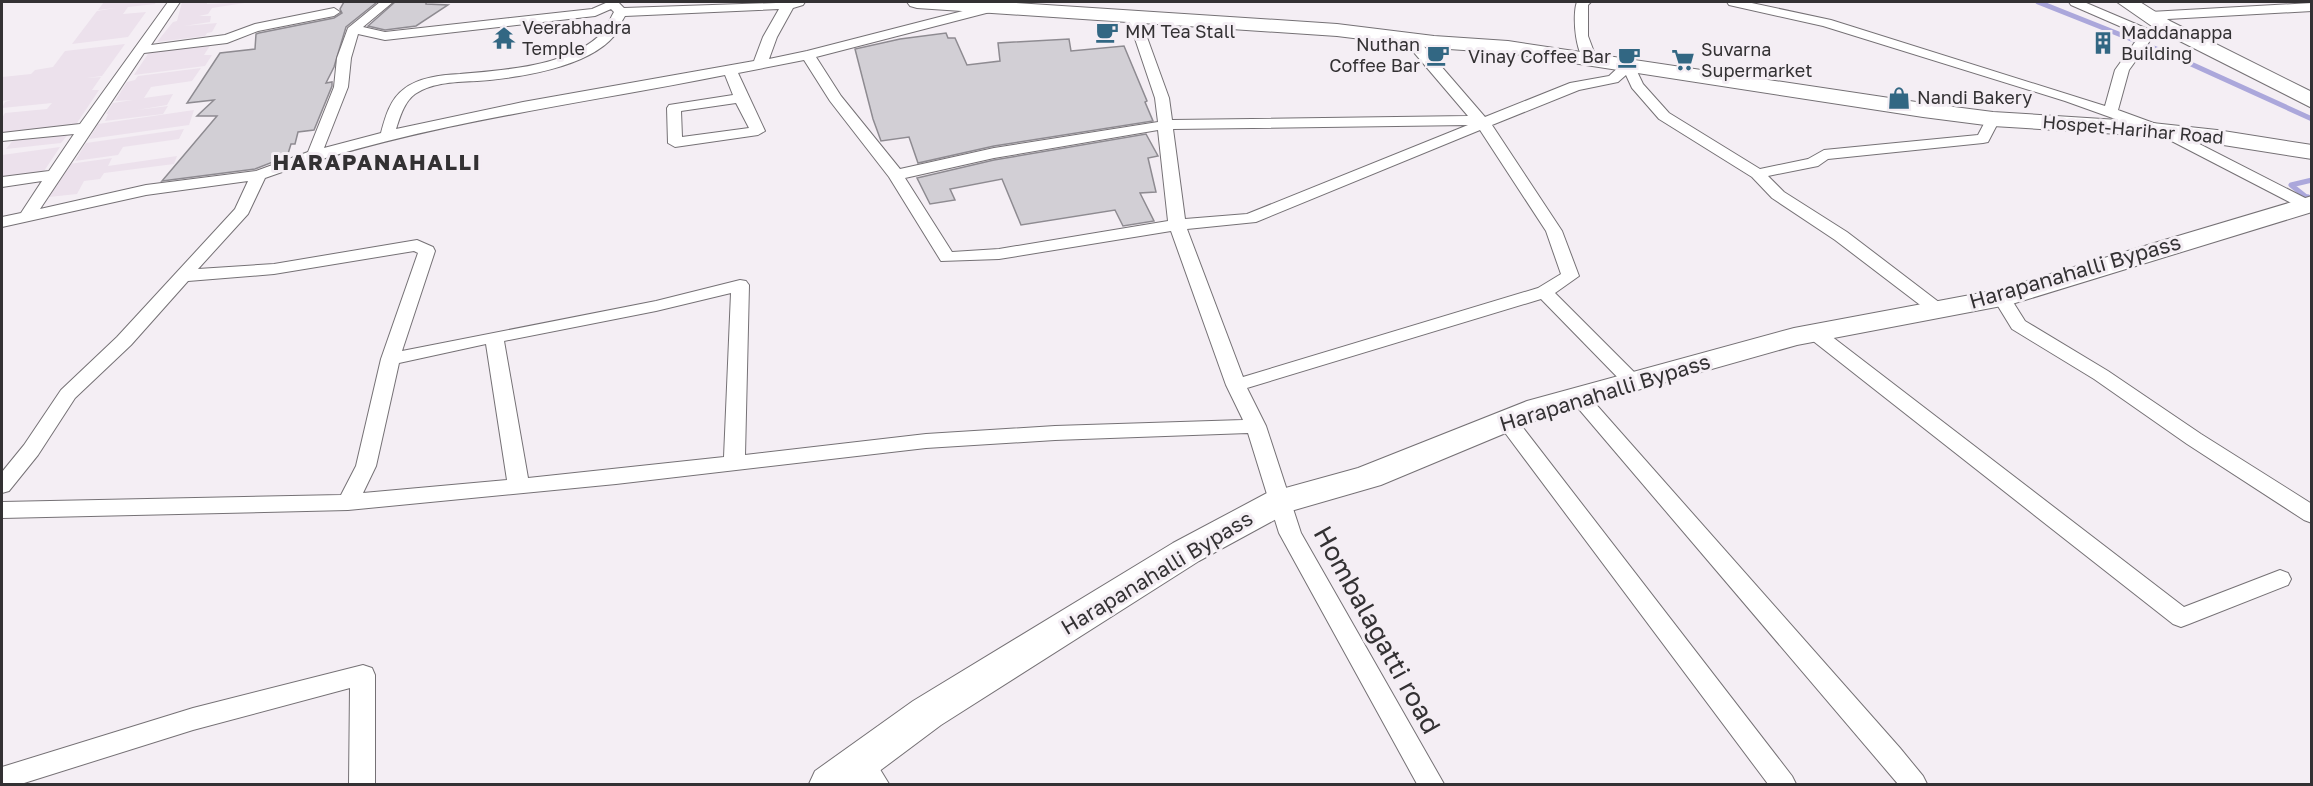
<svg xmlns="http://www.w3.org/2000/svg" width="2313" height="786" font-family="'Golos Text',sans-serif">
<rect width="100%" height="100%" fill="#f4eef4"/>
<path fill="#ece1ec" d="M104,2H156L155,4L128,7L123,14L146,12L128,37L72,44L97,11L116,8L98,10Z
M182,2H207V4L251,2L212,8L208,14L199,16H211L210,22L184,26L217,23L212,32L207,33L205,36L157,42L173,22L177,21Z
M125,44L102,76L86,78L101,77L92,90H99L75,126L2,133V118L5,113L47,109L52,103L2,108L5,102L11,100L2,101V77L31,74L35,70L53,67L65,51Z
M211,44L204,55H212L205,66L134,75L150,51Z
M201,68L192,81L151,87L144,98L173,94L167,105L137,110L168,106L163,114L105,121L108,114H106L113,103L133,100L115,101L127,82L135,80L138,76Z
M194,110L189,125L89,139L98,124Z
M184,129L179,139L123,147L118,155L75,161L86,143Z
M70,132L61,143L6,149L14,139Z
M60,147L42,174L2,179V155Z
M177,156L174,164L104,173L100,179L84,181L77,194L49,197L69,164L112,158L108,166Z"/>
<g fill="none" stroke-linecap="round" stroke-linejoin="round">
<path stroke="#aba7db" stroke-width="5" d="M2038,2L2169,54L2312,119
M2310,200L2291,185L2312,180"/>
<path stroke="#aba7db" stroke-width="7" d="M2308,198L2312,201"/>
</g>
<path fill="#d2cfd5" stroke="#8e8b91" stroke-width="1.5" d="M344,2H377L346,27L334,67L326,83L332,82V86L314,130L298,132L295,144H291L287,157L274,159L273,162L255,169L162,181L217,116H197L214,100L187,103L220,53L255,49L256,34L259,33L334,18L342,13L340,9Z
M395,2H426V4L448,5L416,26L385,30L368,26Z
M946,33L948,38H955L967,65L1000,61L998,43L1069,39L1071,51L1124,46L1147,101L1145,102L1153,121L994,146L918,163L909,137L881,141L873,119L855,49L900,39Z
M1146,134L1158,156L1148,158L1156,192L1140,193L1154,221L1123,226L1115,210L1021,225L1002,179L950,189L955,200L930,204L917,178L994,160Z"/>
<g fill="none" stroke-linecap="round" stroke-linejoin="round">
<g stroke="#757175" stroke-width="2">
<path id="minor" d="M168,2H180L151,45L225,35L255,24L334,8L340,12L334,16L258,31L227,43L144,53L40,209L146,185L256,171L308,152L334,87L337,58L348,28L380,2H393L363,27L385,32L592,9L608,2H618L624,8L805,2L803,5L793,8L777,37L769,59L807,51L990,4L994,5L996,8L994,11L816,57L841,96L900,169L994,148L1158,122L1155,98L1128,18L1134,14L1140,18L1169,98L1172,120L1468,116L1405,42L1403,39L1405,36H1415L1485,117L1570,83L1609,76L1623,63H1633L1643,84L1669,113L1760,169L1808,159L1824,150L1978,135L1988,116H1998L2000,119L1988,142L1983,143L1828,159L1818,166L1768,176L1784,192L1847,232L1944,306L1947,310L1944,314H1932L1835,240L1772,198L1752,177L1659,119L1632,88L1626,75L1618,82L1579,90L1492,125L1562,231L1579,276L1555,293L1640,378L1643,382L1640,386H1626L1541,299L1247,388L1266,426L1301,533L1444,784H1417L1279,533L1248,433L1055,440L926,448L616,484L348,510L2,518V502L341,495L356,466L381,359L418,253L414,251L274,274L188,281L131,345L75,398L38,455L9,491L2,493V472L24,445L61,390L117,337L235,209L248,181L146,195L2,227V217L21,213L42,181L2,187V177L49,171L74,134L2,141V133L80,124ZM611,9L614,12C610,18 608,27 603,32C570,67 504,70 460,74C442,75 419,77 404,89C390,99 385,118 381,133L324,148L348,87L351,58L358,34L385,40L595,16ZM779,9L763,37L754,61L523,102L396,129C400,117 404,102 415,94C433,82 457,82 477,81C517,78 587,68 614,36C618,30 621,22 625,16ZM804,60L830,101L889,177L941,261L999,259L1171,231L1226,385L1243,420L1055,426L926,434L745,455L749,285L746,281L740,280L656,301L402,351L435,251L433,247L417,240L274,264L198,269L248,214L265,178C414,124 571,106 725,75L733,95L669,105L667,108L668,143L675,147L758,135L765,131L738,73ZM736,103L749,128L682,137L681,111ZM1468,125L1247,214L1185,219L1173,129ZM1158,130L1168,221L999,249L952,252L905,178L994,158ZM1480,130L1546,231L1561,274L1538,288L1243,377L1187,229L1256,222ZM731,293L724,457L528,478L504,341L656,311ZM486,344L507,480L363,493L376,466L399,363Z
M1577,2H1591L1588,5V36L1597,60L1590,64C1575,60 1572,14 1577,2Z
M1727,2H1747L1831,20L2105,106L2115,70L2140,35L2071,5L2069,2H2084L2150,30L2189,33L2191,36L2189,39L2184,40L2152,38L2129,70L2118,110L2170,129L2311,201L2312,206L2305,209L2299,207L2160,135L2065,101L1823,26L1729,5Z
M2312,3V11L2150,20L2144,16L2150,12Z
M2002,293L2008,294L2025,321L2108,371L2201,434L2312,504V523L2304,520L2187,444L2094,379L2012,329L1993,298L1996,294Z
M1815,327L1822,329L2184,607L2280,570L2288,573L2291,579L2288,585L2189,624L2181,627L2173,624L1808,337L1806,333L1808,329Z
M1579,391L1586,393L1900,748L1923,776L1927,784H1898L1572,401L1569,397L1572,393Z
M1507,414L1514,416L1792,776L1796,784H1768L1500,426L1497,421L1500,416Z
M363,665L372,668L375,675V784H349L350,688L193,730L21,784H2V767L193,708Z
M861,750L870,753L889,784H862L848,761L852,753Z"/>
</g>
<g stroke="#757175" stroke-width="2">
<path id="primary" d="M907,2H1001L1337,24L1434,36L1508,41L1923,103L1993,112L2134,121L2217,130L2312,145V159L2217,144L2134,135L1993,126L1923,117L1508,53L1434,48L1337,36L917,8L910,6Z
M2117,2H2140L2170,21L2312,92V108L2156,29Z
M2312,196V212L2012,304L1797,345L1549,415L1381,485L1291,511L1199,561L941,725L862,784H809L815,771L913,701L1173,543L1267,493L1358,468L1527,401L1794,328L1997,290Z"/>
</g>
<use href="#minor" fill="#fff" fill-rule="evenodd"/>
<use href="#primary" fill="#fff" fill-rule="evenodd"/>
</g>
<defs>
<g id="cafe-bare" transform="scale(1.8)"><path d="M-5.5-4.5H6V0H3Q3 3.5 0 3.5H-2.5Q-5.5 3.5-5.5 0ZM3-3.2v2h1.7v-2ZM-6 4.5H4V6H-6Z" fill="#326783" stroke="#f4eef4" stroke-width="2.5" paint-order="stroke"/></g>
<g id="temple-bare" transform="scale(1.8)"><path d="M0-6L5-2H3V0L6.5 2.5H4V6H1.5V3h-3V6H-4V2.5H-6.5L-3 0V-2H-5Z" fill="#326783" stroke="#f4eef4" stroke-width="2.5" paint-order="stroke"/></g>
<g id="building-bare" transform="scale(1.8)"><path d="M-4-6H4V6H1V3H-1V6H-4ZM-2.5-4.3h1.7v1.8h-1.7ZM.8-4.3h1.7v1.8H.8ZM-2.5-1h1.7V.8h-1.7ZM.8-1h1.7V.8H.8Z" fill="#326783" stroke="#f4eef4" stroke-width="2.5" paint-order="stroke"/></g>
<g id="supermarket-bare" transform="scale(1.8)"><path d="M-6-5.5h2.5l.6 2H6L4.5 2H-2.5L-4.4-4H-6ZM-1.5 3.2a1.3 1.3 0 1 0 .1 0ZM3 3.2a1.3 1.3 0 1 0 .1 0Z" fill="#326783" stroke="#f4eef4" stroke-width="2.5" paint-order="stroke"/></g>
<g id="shop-bare" transform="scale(1.8)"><path d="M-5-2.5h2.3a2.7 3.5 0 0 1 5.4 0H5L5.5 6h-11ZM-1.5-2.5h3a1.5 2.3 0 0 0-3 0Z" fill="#326783" stroke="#f4eef4" stroke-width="2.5" paint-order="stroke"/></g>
</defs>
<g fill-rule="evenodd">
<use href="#cafe-bare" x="1107" y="32"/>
<use href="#temple-bare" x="504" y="38"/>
<use href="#building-bare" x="2103" y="43"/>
<use href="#cafe-bare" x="1438" y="55"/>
<use href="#cafe-bare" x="1629" y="57"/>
<use href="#supermarket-bare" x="1683" y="60"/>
<use href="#shop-bare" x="1899" y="98"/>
</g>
<g text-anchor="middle" stroke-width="6" stroke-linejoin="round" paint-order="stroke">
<g font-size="18" fill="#333133" stroke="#f4eef4" text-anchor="start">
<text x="522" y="34">Veerabhadra<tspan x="522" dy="21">Temple</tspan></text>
<text x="1125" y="38">MM Tea Stall</text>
<text x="2121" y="39">Maddanappa<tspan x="2121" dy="21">Building</tspan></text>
<text x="1420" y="51" text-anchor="end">Nuthan<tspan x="1420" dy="21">Coffee Bar</tspan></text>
<text x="1701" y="56">Suvarna<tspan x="1701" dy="21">Supermarket</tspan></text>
<text x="1611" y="63" text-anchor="end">Vinay Coffee Bar</text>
<text x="1917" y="104">Nandi Bakery</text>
</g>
<g font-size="18" fill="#333133" stroke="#f4eef4">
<text transform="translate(2133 130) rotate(5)" y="6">Hospet-Harihar Road</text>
</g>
<g font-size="21" fill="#333133" stroke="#f4eef4">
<text transform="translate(2075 272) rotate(-16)" y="7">Harapanahalli Bypass</text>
<text transform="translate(1605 393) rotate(-17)" y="7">Harapanahalli Bypass</text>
<text transform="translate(1157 573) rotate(-31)" y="7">Harapanahalli Bypass</text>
</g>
<g font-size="22" font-weight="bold" letter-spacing="1.5" fill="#333133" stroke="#f4eef4">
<text x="377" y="170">HARAPANAHALLI</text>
</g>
<g font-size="26" fill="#333133" stroke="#f4eef4">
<text transform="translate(1377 630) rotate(61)" y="9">Hombalagatti road</text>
</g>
</g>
<rect width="2313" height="786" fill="none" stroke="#333133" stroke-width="6"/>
</svg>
